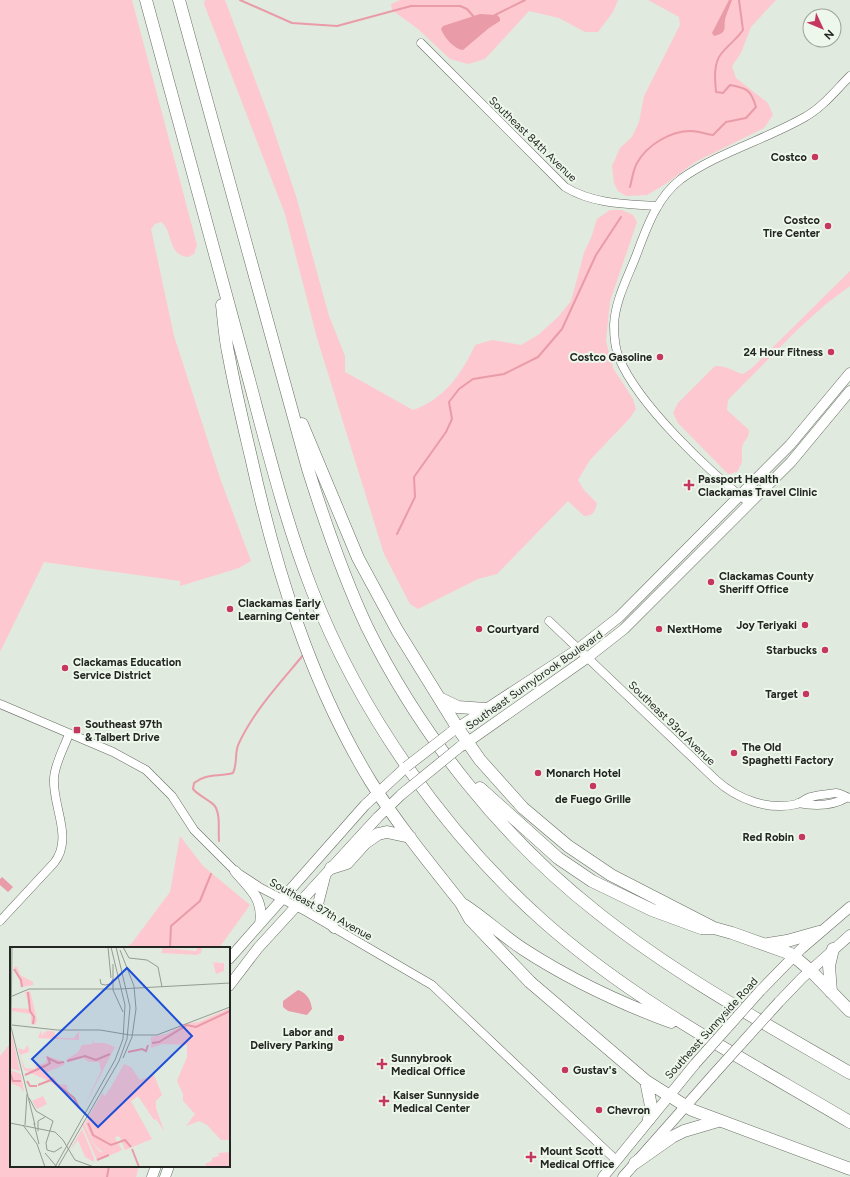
<svg xmlns="http://www.w3.org/2000/svg" width="850" height="1177" font-family="Figtree,sans-serif">
<rect width="100%" height="100%" fill="#e1eade"/>
<path fill="#fdc8d0" d="M0,0H132L197,245L194,254L188,257C167,255 174,232 161,222L155,224L151,229L174,336L220,478L251,561L239,568L180,586V581L44,562L0,652Z
M205,0H225L271,122L296,196L329,316L345,356V372L413,410C443,400 462,374 475,345L492,340L521,345L538,335L558,317L571,301L584,253L591,238L597,219L610,210H622L633,215L637,222L610,301L606,341L613,368L633,399L636,409L630,418L590,460L578,480L584,490L597,503C595,511 594,516 584,516L568,501L497,574L478,579L418,609L410,604L384,554L317,338L285,214L204,4Z
M400,0H618L613,12L598,32H585L559,18L529,11L485,59L468,64L450,59L418,29L392,10L391,4Z
M648,0H776L751,27L741,53L732,66L736,78L768,103L773,115L764,128L695,162L667,183L647,195L626,196L618,191L614,183L612,166L620,148L632,137L639,122L644,96L680,25L679,17Z
M850,271V286L826,304L797,330L728,400L727,410L749,430C749,440 743,440 742,448C741,462 745,458 737,472L728,474L678,423L673,413L678,403L715,366C726,365 732,371 743,374L752,368Z
M180,836L203,866L250,905L219,948H125L132,943L170,892Z
M9,1045H11V1166H139L136,1177H0V1056Z"/>
<path fill="#e99ba8" d="M729,0H732C730,5 728,11 726,16C722,27 730,32 714,36L712,33Z
M480,14L497,15L500,18V21L489,28L463,50C454,49 444,37 441,29L443,26Z
M2,877L13,887L8,892L0,885V879Z
M298,990C307,993 311,1000 312,1009L307,1015L288,1011L283,1007V1001Z"/>
<g fill="none" stroke-linecap="round" stroke-linejoin="round">
<path stroke="#e99ba8" stroke-width="2" d="M240,0L292,23L337,26L411,6H460L467,9L474,17
M495,15L525,0
M630,187C632,180 633,170 637,163C647,145 670,131 691,131C698,131 706,134 713,135L726,122L746,118L756,107C751,90 747,88 730,85L723,93L716,92C715,81 713,64 721,54C728,45 736,40 743,30L739,0
M397,534L415,497L414,477L446,432L452,419L449,402L459,389L473,379L504,374L538,357L562,329L596,255L621,217
M219,841C218,831 221,813 214,805C208,799 199,796 193,789L194,783C206,773 219,777 233,773C238,763 234,752 239,743C255,709 281,682 304,654
M170,948L171,926L200,901L211,874
M107,1177L109,1166"/>
<g stroke="#676e64" stroke-width="9">
<path id="minor" d="M421,43L565,187C593,204 625,204 658,206
M749,503C709,471 639,406 619,358C615,348 614,336 614,325C615,301 627,279 636,256C646,229 657,197 681,179C719,152 765,140 805,117C823,107 836,90 850,76
M549,621L716,780C737,799 768,811 797,804C802,802 806,798 811,797C818,795 828,794 836,793C841,793 845,797 850,798
M0,704L113,752L146,770L172,796L194,830L235,871L261,888L307,912L432,985L617,1161
M798,803C814,806 832,806 846,798
M0,921L54,863C74,838 52,806 54,778C55,763 64,748 69,734"/>
</g>
<g stroke="#676e64" stroke-width="11">
<path id="major" d="M451,732L578,649L619,617L790,445L850,373
M462,746L587,658L624,629L791,462L850,391
M235,871C250,889 264,898 260,924
M325,877L318,904L323,914L334,928
M229,959L365,805L406,767
M229,986L258,948L378,817L402,794
M760,991L801,949L850,907
M779,1002L802,978L850,935
M152,1177L156,1166
M165,1177L169,1166
M603,1177L695,1064
M623,1177L714,1074"/>
</g>
<g stroke="#676e64" stroke-width="13">
<path id="highway" d="M146,0C178,116 209,233 241,350C263,430 282,513 312,590C360,713 444,832 542,920C634,1002 744,1059 850,1122
M179,0L308,469C325,523 343,576 367,627C421,736 502,838 598,913C676,975 764,1023 850,1073
M222,305C224,322 225,340 229,357C235,390 243,423 251,457C276,570 310,682 371,782C398,825 430,864 461,903L470,919L530,982L646,1081L692,1110L850,1169
M302,424L358,558L397,630L457,727L480,760L523,808L568,846L611,875L714,928
M439,698L458,707L485,709
M480,788L558,858L592,881L652,910L701,928H714L732,933L791,954L810,970L850,1011
M331,868L347,863L365,843L378,834L387,832L410,837
M464,905C484,918 502,935 523,949C569,979 620,1003 671,1022
M768,944L787,941L819,932
M831,992L829,966L833,949
M646,1081L651,1106L649,1119
M635,1163L672,1137L684,1131L718,1121"/>
</g>
<use href="#minor" stroke="#fff" stroke-width="8"/>
<use href="#major" stroke="#fff" stroke-width="10"/>
<use href="#highway" stroke="#fff" stroke-width="12"/>
<g stroke="#676e64" stroke-width="11" stroke-linecap="butt">
<path id="major-bridge" d="M406,767L450,733
M402,794L461,746
M695,1064L760,991
M714,1074L779,1002"/>
</g>
<use href="#major-bridge" stroke="#fff" stroke-width="10"/>
</g>
<g fill="#c6375f" stroke="#eef7eb" stroke-width="1.5">
<circle cx="815" cy="157" r="4"/>
<circle cx="828" cy="226" r="4"/>
<circle cx="831" cy="352" r="4"/>
<circle cx="660" cy="357" r="4"/>
<path d="M687 479h4v4h4v4h-4v4h-4v-4h-4v-4h4z"/>
<circle cx="711" cy="582" r="4"/>
<circle cx="230" cy="609" r="4"/>
<circle cx="805" cy="625" r="4"/>
<circle cx="479" cy="629" r="4"/>
<circle cx="659" cy="629" r="4"/>
<circle cx="825" cy="650" r="4"/>
<circle cx="65" cy="668" r="4"/>
<circle cx="806" cy="694" r="4"/>
<rect x="73" y="726" width="8" height="8" rx="2"/>
<circle cx="734" cy="753" r="4"/>
<circle cx="538" cy="773" r="4"/>
<circle cx="593" cy="786" r="4"/>
<circle cx="802" cy="837" r="4"/>
<circle cx="341" cy="1038" r="4"/>
<path d="M380 1058h4v4h4v4h-4v4h-4v-4h-4v-4h4z"/>
<circle cx="565" cy="1070" r="4"/>
<path d="M382 1095h4v4h4v4h-4v4h-4v-4h-4v-4h4z"/>
<circle cx="599" cy="1110" r="4"/>
<path d="M529 1151h4v4h4v4h-4v4h-4v-4h-4v-4h4z"/>
</g>
<g text-anchor="middle" stroke-width="4" stroke-linejoin="round" paint-order="stroke">
<g font-size="11" fill="#232622" stroke="#eef7eb">
<text transform="translate(533 139) rotate(44)" y="4">Southeast 84th Avenue</text>
<text transform="translate(534 680) rotate(-35)" y="4">Southeast Sunnybrook Boulevard</text>
<text transform="translate(672 723) rotate(44)" y="4">Southeast 93rd Avenue</text>
<text transform="translate(321 909) rotate(29)" y="4">Southeast 97th Avenue</text>
<text transform="translate(711 1028) rotate(-48)" y="4">Southeast Sunnyside Road</text>
</g>
<g font-size="11" font-weight="bold" fill="#232622" stroke="#eef7eb" text-anchor="start">
<text x="807" y="161" text-anchor="end">Costco</text>
<text x="820" y="224" text-anchor="end">Costco<tspan x="820" dy="13">Tire Center</tspan></text>
<text x="823" y="356" text-anchor="end">24 Hour Fitness</text>
<text x="652" y="361" text-anchor="end">Costco Gasoline</text>
<text x="698" y="483">Passport Health<tspan x="698" dy="13">Clackamas Travel Clinic</tspan></text>
<text x="719" y="580">Clackamas County<tspan x="719" dy="13">Sheriff Office</tspan></text>
<text x="238" y="607">Clackamas Early<tspan x="238" dy="13">Learning Center</tspan></text>
<text x="797" y="629" text-anchor="end">Joy Teriyaki</text>
<text x="487" y="633">Courtyard</text>
<text x="667" y="633">NextHome</text>
<text x="817" y="654" text-anchor="end">Starbucks</text>
<text x="73" y="666">Clackamas Education<tspan x="73" dy="13">Service District</tspan></text>
<text x="798" y="698" text-anchor="end">Target</text>
<text x="85" y="728">Southeast 97th<tspan x="85" dy="13">&amp; Talbert Drive</tspan></text>
<text x="742" y="751">The Old<tspan x="742" dy="13">Spaghetti Factory</tspan></text>
<text x="546" y="777">Monarch Hotel</text>
<text x="593" y="803" text-anchor="middle">de Fuego Grille</text>
<text x="794" y="841" text-anchor="end">Red Robin</text>
<text x="333" y="1036" text-anchor="end">Labor and<tspan x="333" dy="13">Delivery Parking</tspan></text>
<text x="391" y="1062">Sunnybrook<tspan x="391" dy="13">Medical Office</tspan></text>
<text x="573" y="1074">Gustav's</text>
<text x="393" y="1099">Kaiser Sunnyside<tspan x="393" dy="13">Medical Center</tspan></text>
<text x="607" y="1114">Chevron</text>
<text x="540" y="1155">Mount Scott<tspan x="540" dy="13">Medical Office</tspan></text>
</g>
</g>
<g transform="translate(10 947)">
<rect width="220" height="220" fill="#e1eade"/>
<path d="M188,0H192L191,6L187,8L151,6L153,1L186,4ZM208,13V16H214V24L206,27L203,15H200L207,16ZM4,19L7,20L10,28L23,35V38L12,40ZM20,44L27,73L25,78L21,77V67L2,64V61L20,62L15,45ZM220,61V193H211L197,178L189,174L176,179L185,167L173,154V147L167,134L177,110V98L153,97L141,101V90L156,87L175,77L189,75ZM0,77L2,89L10,124L0,121ZM31,83L32,89L34,85L37,89L35,85L37,84H44L45,90L53,91H64L69,84V93L28,91ZM83,93L84,96H95L105,100L72,164L91,124L89,115H79L73,111L59,115L56,113L68,105L72,98L82,97ZM18,98L19,105L10,108L15,121L25,122L26,118L36,116L37,109L55,115L54,118L37,125L38,130H44L48,137L57,138L58,149L41,135L14,123L8,101L14,103ZM114,117L121,120L130,133L144,128L152,148L146,154V161L154,184L146,172L144,173L128,149L121,154L142,192L115,203L110,190L107,189L105,191L112,203L101,208L91,204L84,197L75,176L93,145L94,150L101,140ZM0,123L11,127L14,145L10,140L0,136ZM33,149L37,157L27,162L22,154ZM74,176L84,198L90,205H97L99,208L87,213L72,178ZM72,182L84,211V215L75,210L68,193L60,203ZM220,205V220H197L195,217L202,214V211L209,209L208,206Z" fill="#fdc8d0"/>
<path fill="none" stroke="#e99ba8" stroke-width="2" d="M4,22L11,33L12,40M18,45L20,64L24,70L23,77M142,96L149,95L177,78L186,80L220,64M118,105L132,102L136,104L138,98M57,114L75,109L86,113L100,107M0,126L3,134H11M15,128L37,118L40,116L38,111L48,116L54,115M17,134L20,139H27M28,138L41,133L64,151L70,162M78,176L83,188L101,198L115,193L121,200M122,202L129,220M87,213L99,208"/>
<path fill="none" stroke="#959c93" stroke-width="1" d="M2,0L1,80L25,178M98,0L101,31M113,0L119,11L137,13L148,20L152,40M110,3L124,39L126,62L122,90L113,111M103,17V43L113,65M90,32L91,37L95,38L100,37L103,32M0,50L19,42H109L220,36M2,78L47,83H90L120,88H147L220,60M19,151L26,164L43,174L36,196L37,203L44,205L52,200M0,176L45,185L53,193L65,213L84,220M24,176L29,197M13,178L27,197L35,220M15,178L17,147M28,184V174L35,170M35,206L46,219M45,220L105,113L113,92L115,58L101,0M48,220L109,114L117,92L120,60L106,0"/>
<path fill="#1d4ed8" fill-opacity="0.15" stroke="#1d4ed8" stroke-width="2" d="M117,21L182,89L88,180L22,112Z"/>
<rect width="220" height="220" fill="none" stroke="#232622" stroke-width="2"/>
</g>
<g transform="translate(822 28) rotate(134)"><circle r="19" fill="#eef7eb" stroke="#9da39b"/>
<path d="M0-3L7 15L0 10L-7 15Z" fill="#c6375f"/>
<text y="-6" font-size="11" font-weight="bold" text-anchor="middle" fill="#232622">N</text>
</g>
</svg>
